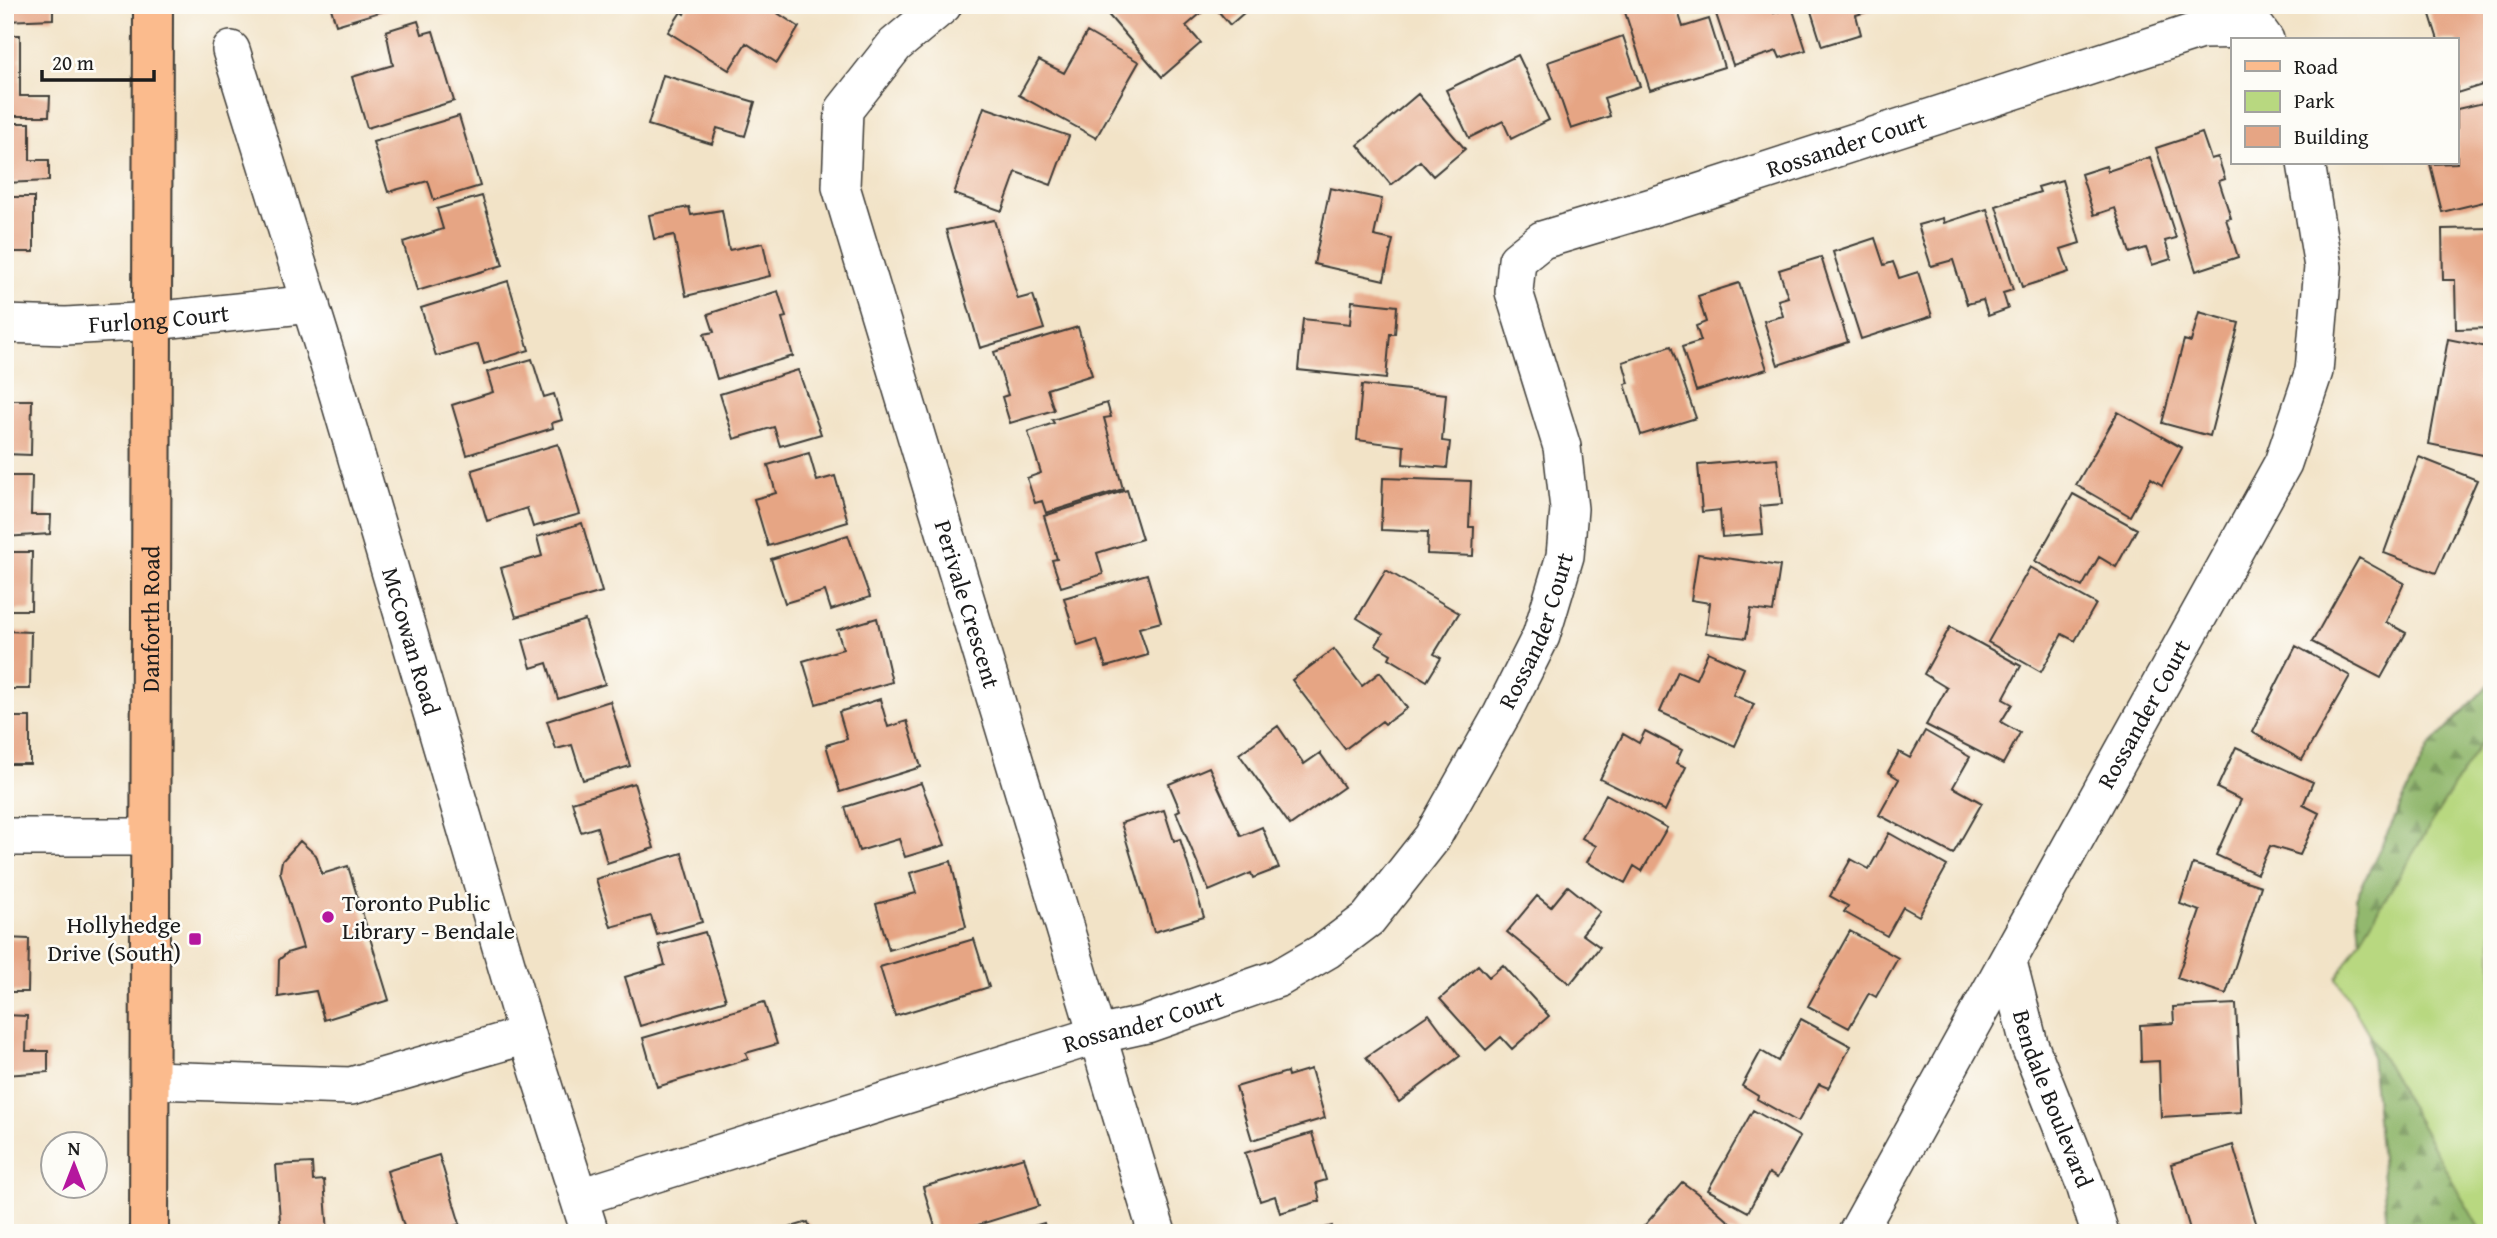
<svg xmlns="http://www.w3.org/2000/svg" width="2497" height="1238" font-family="'Gentium Book Plus',serif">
<defs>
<pattern id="forest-firs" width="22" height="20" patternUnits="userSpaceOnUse" patternTransform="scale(1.75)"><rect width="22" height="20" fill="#92b86e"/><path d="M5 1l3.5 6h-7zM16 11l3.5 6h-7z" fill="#76955a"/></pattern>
</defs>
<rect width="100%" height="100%" fill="#fdfcf7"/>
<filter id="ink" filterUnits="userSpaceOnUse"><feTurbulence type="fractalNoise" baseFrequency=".0143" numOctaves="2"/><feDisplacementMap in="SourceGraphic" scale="14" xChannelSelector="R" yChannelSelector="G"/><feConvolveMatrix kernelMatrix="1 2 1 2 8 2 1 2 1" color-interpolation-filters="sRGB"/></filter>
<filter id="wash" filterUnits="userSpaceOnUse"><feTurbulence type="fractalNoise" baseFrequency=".00686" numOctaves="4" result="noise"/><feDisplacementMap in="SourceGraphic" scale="28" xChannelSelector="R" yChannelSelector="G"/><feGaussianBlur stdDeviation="1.57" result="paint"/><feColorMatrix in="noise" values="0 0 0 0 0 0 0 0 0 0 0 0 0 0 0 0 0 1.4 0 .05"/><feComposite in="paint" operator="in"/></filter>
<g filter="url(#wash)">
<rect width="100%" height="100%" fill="#f2e3c7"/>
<path fill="url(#forest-firs)" stroke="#576a45" stroke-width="2" d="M2492,681V1233H2395L2387,1223L2356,898L2429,747Z"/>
<path fill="#b8d880" stroke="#6a7a4e" stroke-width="2" d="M2492,724V1233H2482L2337,978Z"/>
<g id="blocks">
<path fill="#e6a584" d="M5,5H53V19L5,21Z
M330,5H400V6L336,25Z
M689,5H765L799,27L777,63L746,43L729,70L668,32L681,12L684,14Z
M1112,5H1205L1207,8L1186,26L1201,43L1162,77L1105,11Z
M1213,5H1253L1230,25Z
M1676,5L1683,27L1709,19L1724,67L1650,90L1623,6Z
M1713,5H1772L1774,13L1792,7L1806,50L1780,58L1777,51L1733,65Z
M1809,5H1886V6L1856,15L1861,34L1822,46Z
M2427,5H2492V82L2457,93V40H2438Z
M418,21L422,34L433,31L454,101L367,128L352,77L393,65L386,31Z
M1087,32L1139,62L1096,138L1019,95L1039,60L1064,73Z
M5,35H20V96H50L49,116H7Z
M1623,36L1640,86L1604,98L1610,116L1571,129L1548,62Z
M1518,55L1549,120L1511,139L1503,121L1469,138L1446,90Z
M663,75L755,102L745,136L717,128L712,144L648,125Z
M1418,94L1465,149L1433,176L1420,161L1391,185L1358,145Z
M2492,101V200L2442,212L2430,164L2457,163V109Z
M984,107L1069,136L1051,185L1016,172L1002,211L954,194Z
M459,116L480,186L434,200L428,181L388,192L373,142Z
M5,123H30V160H49V181L5,183Z
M2202,133L2211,159L2218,157L2225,179L2219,181L2231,218L2226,219L2238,257L2196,271L2156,148Z
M2150,157L2176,238L2165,241L2171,259L2152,265L2146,248L2130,253L2115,208L2094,215L2081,174L2106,166L2108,171Z
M2062,180L2080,243L2061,249L2069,272L2022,287L1996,206L2040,192L2038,187Z
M1330,188L1382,199L1374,236L1393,240L1384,280L1314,264Z
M482,196L503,265L417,291L403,242L443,229L437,209Z
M5,197H34V252H5Z
M689,207L691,215L722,210L729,250L763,243L770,276L686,296L674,235L654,239L649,215Z
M1987,209L2013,290L2003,293L2008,309L1988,316L1983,300L1967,304L1953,260L1931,266L1918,225L1943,218L1944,223Z
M994,220L1018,299L1033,295L1044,329L980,348L946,230Z
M2492,228V328L2456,329L2455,280H2443L2442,229Z
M1875,238L1884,265L1893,262L1899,278L1918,272L1932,316L1861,339L1833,252Z
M1821,257L1848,342L1778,365L1764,321L1783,316L1778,300L1788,297L1779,270Z
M508,281L529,350L484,364L478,344L436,356L421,308Z
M1739,283L1767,369L1696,391L1682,347L1701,341L1696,326L1706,322L1698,296Z
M778,291L786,317L782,318L793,356L717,379L704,334L714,332L708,314Z
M1352,301L1397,306L1395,334H1390L1386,379L1298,370L1303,319L1350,324Z
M2199,312L2239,323L2210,436L2162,423L2184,340L2191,342Z
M1078,327L1092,375L1047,389L1054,410L1010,423L1002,397L1008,395L994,352Z
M2448,339L2492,348V436L2488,456L2429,444Z
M1671,346L1696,418L1641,435L1625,384L1629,383L1623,362Z
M532,359L544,397L554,394L562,420L552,423L553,428L467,455L452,405L493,392L487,372Z
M798,370L821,434L780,446L774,427L734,439L720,394Z
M1362,385L1446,394L1442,441L1450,442L1447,468L1403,464L1404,446L1357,440Z
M5,400H32L31,455L5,454Z
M1107,403L1111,417L1104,418L1123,489L1046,513L1042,501L1035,503L1027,478L1041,473L1028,432L1054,423L1052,420Z
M2118,412L2182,448L2162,485L2151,478L2130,516L2076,485Z
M558,444L580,514L533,527L527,508L487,521L472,470Z
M809,453L817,481L835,476L848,522L768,546L754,499L776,493L768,465Z
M2419,457L2477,480L2436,573L2384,553Z
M1777,458L1782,504L1760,506L1763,534L1722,537L1720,510L1702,512L1698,465Z
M5,476H32L31,515H51L50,534L5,537Z
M1383,478L1471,481L1469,527H1474L1473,556L1427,554L1428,532L1381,530Z
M1127,490L1142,539L1097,553L1103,574L1061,587L1052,560L1057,559L1044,516Z
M2073,494L2137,529L2116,567L2099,557L2082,587L2035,561Z
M582,523L602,592L516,617L501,568L542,556L537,537Z
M848,535L870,597L831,610L825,591L785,603L771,559Z
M5,552H32L31,610H5Z
M1698,554L1780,566L1773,612L1751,609L1746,638L1706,633L1710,603L1691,600Z
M2359,558L2404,583L2386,622L2406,633L2381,678L2312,642Z
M2030,567L2096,604L2075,641L2062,634L2041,672L1988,642Z
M1386,570L1459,613L1434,654L1441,658L1427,681L1389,658L1391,654L1376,645L1383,634L1357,618Z
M1147,574L1161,622L1139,628L1148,655L1106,667L1097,640L1078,646L1064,598Z
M877,618L892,682L816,704L803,661L843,649L837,630Z
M585,620L605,684L558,699L547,663L531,668L523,640Z
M1950,627L2021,666L2003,699L2012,704L2001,722L2020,733L2003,764L1926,725L1947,688L1924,674Z
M5,631L31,632L30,689H5Z
M2296,646L2350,676L2302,760L2252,732Z
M1334,649L1362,686L1380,672L1407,708L1385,724L1382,721L1345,749L1292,680Z
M1708,652L1744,668L1733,695L1754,704L1735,746L1660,712L1678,671L1696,679Z
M880,699L888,727L907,721L921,767L840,792L826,745L847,739L839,712Z
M610,701L630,766L583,780L572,745L556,749L547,721Z
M5,717H30V764H5Z
M1278,726L1304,764L1320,753L1344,787L1290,825L1239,754Z
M1645,731L1682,750L1676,763L1686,767L1665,811L1600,779L1623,734L1639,743Z
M1925,731L1970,757L1953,787L1982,803L1953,854L1879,815L1899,779L1888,772L1899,752L1910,758Z
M2236,747L2313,782L2303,805L2319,813L2300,855L2270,846L2257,874L2216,855L2241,800L2217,788Z
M1209,767L1241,836L1262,827L1279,868L1253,878L1251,873L1209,891L1176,812L1180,810L1169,784Z
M634,783L654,848L607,863L597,827L581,832L572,802Z
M921,783L945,845L905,857L899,839L859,851L845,807Z
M1606,794L1667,828L1642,871L1634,866L1625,883L1587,862L1596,846L1582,838Z
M1164,810L1174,841L1180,839L1204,917L1154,932L1121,823Z
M1889,833L1947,866L1919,916L1903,907L1887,936L1844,912L1848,906L1830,896L1851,859L1869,869Z
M300,841L316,855L322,874L348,866L389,1000L324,1020L316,991L278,997L279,960L287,953L303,948L280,872L282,861Z
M682,853L702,922L657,935L651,916L611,927L596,879Z
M951,861L966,927L889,950L876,904L916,893L910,873Z
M2193,864L2261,886L2226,994L2177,978L2200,911L2180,904Z
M1568,886L1600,912L1582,934L1600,947L1570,984L1507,932L1537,896L1551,907Z
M1850,931L1898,958L1876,997L1869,993L1849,1028L1808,1006Z
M705,932L726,1000L640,1026L625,977L665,965L659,945Z
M5,938L29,939L28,992H5Z
M974,939L989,987L895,1016L880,967Z
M1478,965L1489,977L1503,965L1549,1016L1512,1049L1501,1037L1486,1050L1440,999Z
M764,1002L777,1044L746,1053L748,1059L657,1087L643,1038Z
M2236,1004L2241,1112L2161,1117L2159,1061L2141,1062L2140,1025L2174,1023L2173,1007Z
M1429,1014L1460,1056L1399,1102L1366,1057Z
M5,1015L27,1016L26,1051H48V1072L5,1075Z
M1801,1019L1851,1046L1828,1088L1819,1084L1798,1122L1757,1099L1758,1096L1742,1086L1761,1051L1778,1061Z
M1311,1069L1325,1118L1252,1140L1236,1087L1287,1072L1288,1076Z
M1753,1110L1800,1137L1777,1178L1769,1173L1748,1212L1708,1190Z
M1312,1133L1326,1180L1316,1183L1320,1201L1280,1213L1275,1196L1260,1201L1245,1153Z
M2233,1145L2259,1233H2191L2171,1164Z
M439,1155L460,1224L432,1233H406L387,1171Z
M1024,1157L1039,1206L952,1233H937L923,1187Z
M312,1163L313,1181L324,1180L328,1233H281L276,1165Z
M1682,1182L1697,1193L1742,1233H1638Z
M808,1222L812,1233H775V1232Z
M1044,1223L1047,1233H1013V1232Z
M1332,1226L1334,1233H1311V1232Z"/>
</g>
</g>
<g filter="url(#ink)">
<use href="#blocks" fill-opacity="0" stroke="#3c3a36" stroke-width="2"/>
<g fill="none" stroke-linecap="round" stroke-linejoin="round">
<g stroke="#3c3a36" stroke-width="40">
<g id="minor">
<path id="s1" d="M943,5L895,45L844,110L841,187L1157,1233"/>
<path id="s2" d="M231,50L335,384L527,1035L590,1233"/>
<path id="s3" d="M5,324L66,326L153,321L311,304"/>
<path d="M5,837H148"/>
<path id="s4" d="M2008,962L2029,1044L2084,1182L2100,1233"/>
<path d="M151,1080L351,1086L527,1035"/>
<path id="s5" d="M580,1197L1097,1035L1147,1024L1279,978L1327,950L1368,919L1432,838L1502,714L1541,636L1565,556L1569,509L1562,447L1514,292L1517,260L1542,240L1679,199L2201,30L2257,29L2265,40"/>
<path id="s6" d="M1857,1233L2283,463L2314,371L2323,267L2306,163"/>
</g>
</g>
<g stroke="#3c3a36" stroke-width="42">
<g id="major">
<path id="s7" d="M149,1233L153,5"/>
</g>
</g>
<use href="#minor" stroke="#fff" stroke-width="37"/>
<use href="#major" stroke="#fbbb8d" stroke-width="38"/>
</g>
</g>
<g fill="#b5179e" stroke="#fdfcf7" stroke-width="2.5">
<circle cx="328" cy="917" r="7"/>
<rect x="188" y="932" width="14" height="14" rx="3.5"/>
</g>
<g text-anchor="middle" stroke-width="5" stroke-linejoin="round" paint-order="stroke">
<g font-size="24" fill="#1c1c1c" stroke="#fdfcf7">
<text dy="8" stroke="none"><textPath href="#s5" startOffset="1911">Rossander Court</textPath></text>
<text dy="8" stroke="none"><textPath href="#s3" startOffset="154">Furlong Court</textPath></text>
<text dy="8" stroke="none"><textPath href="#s1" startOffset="658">Perivale Crescent</textPath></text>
<text dy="8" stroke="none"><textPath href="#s7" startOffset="614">Danforth Road</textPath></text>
<text dy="8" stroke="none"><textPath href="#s5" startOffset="1176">Rossander Court</textPath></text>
<text dy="8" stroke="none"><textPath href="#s2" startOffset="618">McCowan Road</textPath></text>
<text dy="8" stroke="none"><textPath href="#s6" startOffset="593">Rossander Court</textPath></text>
<text dy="8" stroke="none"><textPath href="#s5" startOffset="590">Rossander Court</textPath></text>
<text dy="8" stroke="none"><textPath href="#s4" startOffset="144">Bendale Boulevard</textPath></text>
</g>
<g font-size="24" fill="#1c1c1c" stroke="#fdfcf7" text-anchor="start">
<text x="342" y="911">Toronto Public<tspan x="342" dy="28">Library - Bendale</tspan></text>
<text x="181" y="933" text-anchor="end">Hollyhedge<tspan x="181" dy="28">Drive (South)</tspan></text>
</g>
</g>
<rect width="2497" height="1238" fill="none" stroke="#fdfcf7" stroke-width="28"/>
<rect x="2231" y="38" width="228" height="126" fill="#fdfcf7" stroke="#a3a29f" stroke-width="2"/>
<rect x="2245" y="61" width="35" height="10" fill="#fbbb8d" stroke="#a3a29f" stroke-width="2"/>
<text x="2294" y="74" font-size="21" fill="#1c1c1c">Road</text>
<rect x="2245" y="91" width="35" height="21" fill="#b8d880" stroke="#a3a29f" stroke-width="2"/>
<text x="2294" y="108" font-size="21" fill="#1c1c1c">Park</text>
<rect x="2245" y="126" width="35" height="21" fill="#e6a584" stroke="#a3a29f" stroke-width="2"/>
<text x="2294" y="144" font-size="21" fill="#1c1c1c">Building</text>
<g transform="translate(74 1165)"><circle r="33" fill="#fdfcf7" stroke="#a3a29f" stroke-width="2"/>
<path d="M0-5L12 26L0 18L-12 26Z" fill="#b5179e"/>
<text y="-10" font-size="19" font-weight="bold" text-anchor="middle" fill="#1c1c1c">N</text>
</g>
<path d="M42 70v10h112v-10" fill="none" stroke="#1c1c1c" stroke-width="3.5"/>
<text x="52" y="70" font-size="21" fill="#1c1c1c" stroke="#fdfcf7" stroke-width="5" paint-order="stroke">20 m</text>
</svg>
